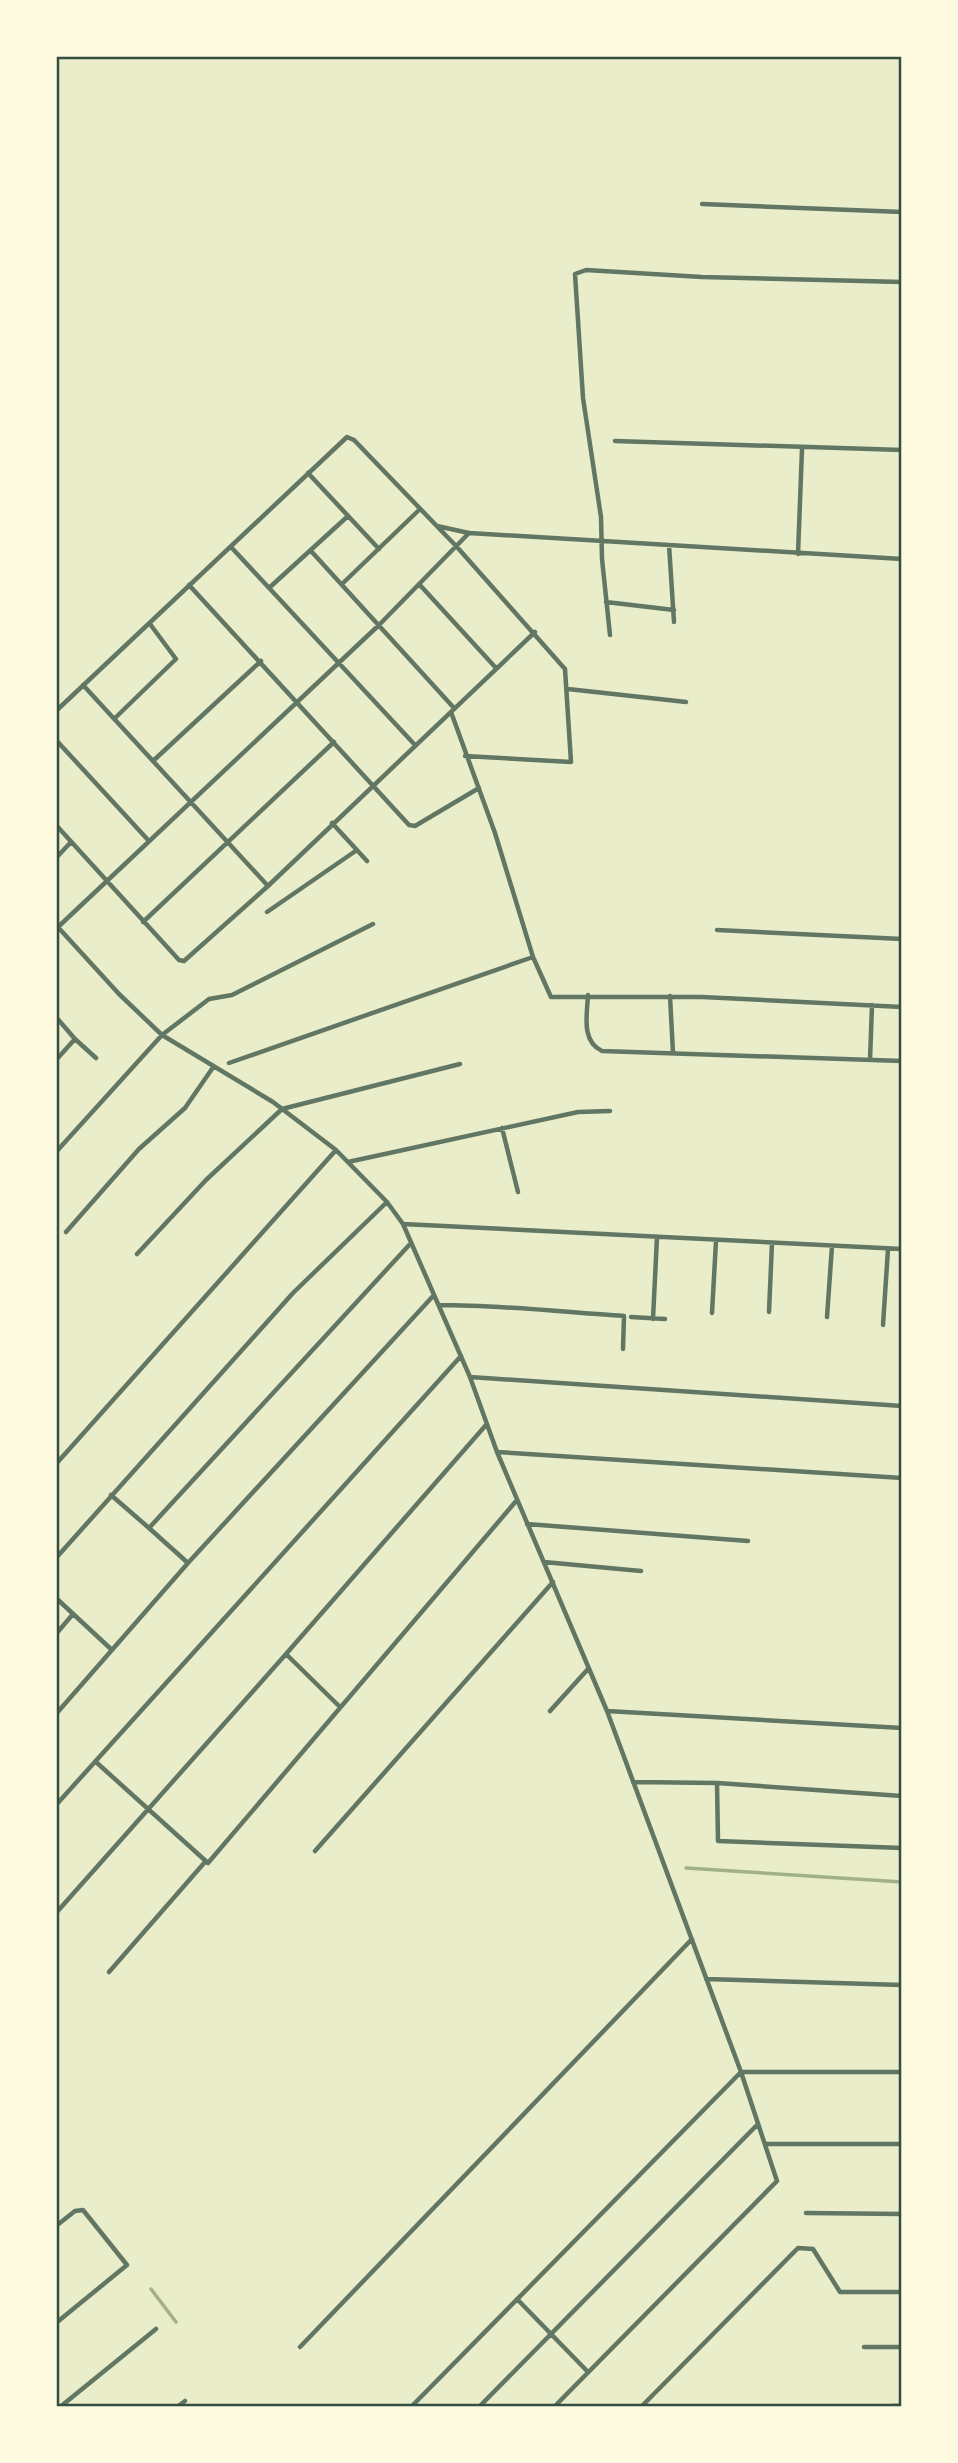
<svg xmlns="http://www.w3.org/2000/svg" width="958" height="2463" font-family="Commissioner,sans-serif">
<rect width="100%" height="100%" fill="#e9edc9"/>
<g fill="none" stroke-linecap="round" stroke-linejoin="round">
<path stroke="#a3b18a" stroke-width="3.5" d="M686,1868L902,1882
M151,2289L176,2322"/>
<path stroke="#617663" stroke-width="4.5" d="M702,204L902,212
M615,441L902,450
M308,473L379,549
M437,526L469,533L902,559
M669,545L674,622
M231,547L415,745
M311,551L454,708
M798,554L802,449
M342,584L419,510
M419,584L496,668
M189,585L409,825L415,826L479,788
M269,588L348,516
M606,602L674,610
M610,635L602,559L601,517L583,398L575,274L586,270L702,277L902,282
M83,685L268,886
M568,689L686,702
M56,711L347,437L354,440L457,547L565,669L571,762L465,756
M451,712L495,833L533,957L551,997H702L902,1007
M114,719L176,659L150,624
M56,740L149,841
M153,761L261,661
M332,823L367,861
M56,825L179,960L184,961L268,886L535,632
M56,858L71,842
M267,912L357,850
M143,922L334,742
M56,925L119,994L162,1035L273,1102L336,1150L387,1202L403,1224L470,1377L497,1452L607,1711L741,2072L411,2407
M58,927L379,625L469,533
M717,930L902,939
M588,995C587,1015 581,1041 602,1051L902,1061
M670,996L673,1053
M56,1017L75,1039
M56,1060L75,1039L96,1058
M870,1060L872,1005
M229,1063L533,957
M502,1128L518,1192
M56,1152L162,1035L209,999L232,995L373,924
M348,1162L578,1112L610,1111
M403,1224L902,1249
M66,1232L139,1149L185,1108L214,1066
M137,1254L206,1180L282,1109L460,1064
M439,1305C501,1305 562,1312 624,1316L623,1349
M769,1312L772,1243
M712,1313L716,1241
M631,1317L665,1319
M827,1317L832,1246
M653,1319L657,1237
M883,1325L888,1249
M470,1377L902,1406
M497,1452L902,1478
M56,1464L336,1150
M111,1495L149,1528
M527,1524L748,1541
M56,1558L293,1293L387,1202
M544,1562L641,1571
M188,1563L149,1528L411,1243
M56,1598L112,1650
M56,1634L73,1614
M340,1707L286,1654L486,1425
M550,1711L588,1669
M607,1711L902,1728
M56,1714L188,1563L434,1295
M96,1762L208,1863L517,1500
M633,1782L717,1783L902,1796
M717,1783L718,1841L902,1848
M56,1805L461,1356
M315,1851L553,1582
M56,1913L286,1654
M109,1972L205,1862
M706,1979L902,1985
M766,2144H902
M806,2213L902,2214
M56,2226L75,2211L83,2210L127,2265L56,2323
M517,2299L588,2372
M300,2347L692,1939
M864,2347H902
M892,2406H902
M60,2407L156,2329
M177,2407L185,2401
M479,2407L758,2124
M554,2407L777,2181L741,2072H902
M641,2407L798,2248L813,2249L840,2292H902"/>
</g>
<rect width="958" height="2463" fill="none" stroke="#fefae0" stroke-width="116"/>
<rect x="58" y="58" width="842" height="2347" fill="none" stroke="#344e41" stroke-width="2.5"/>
</svg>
